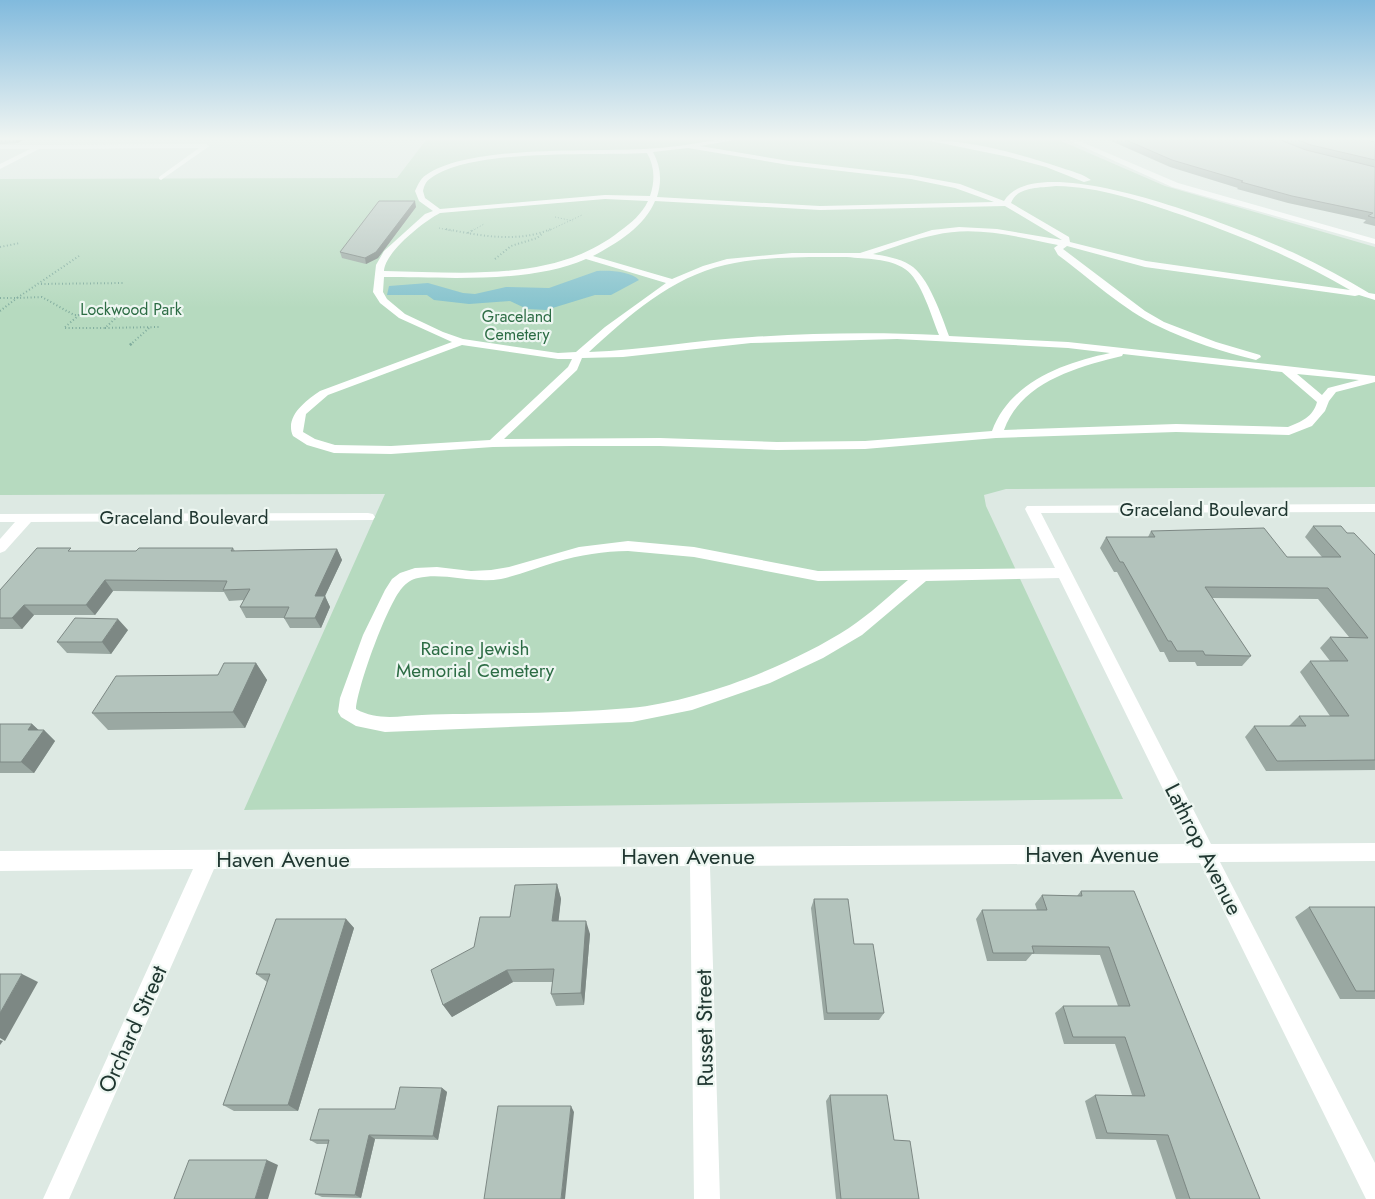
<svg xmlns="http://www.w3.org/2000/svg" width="1375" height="1199" font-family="Jost,sans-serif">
<rect width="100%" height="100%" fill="#dde9e3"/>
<path fill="#b6dabf" d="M426,140H1059L1165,186L1375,247V487L1006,489L984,495L986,506L1123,799L244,810L385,494L0,495V179L397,178Z"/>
<path fill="#86c3cd" d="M597,271C608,270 631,271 639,280L611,295H595L546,310L527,309L510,301L469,304L434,300L427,295H387L389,286L428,283L463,293L475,294L506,287L549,288Z"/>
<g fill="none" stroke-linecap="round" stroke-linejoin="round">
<path stroke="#7fab9d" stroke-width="1" stroke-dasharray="1 2" stroke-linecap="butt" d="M555,217L573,221
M439,228L452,231
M472,231L484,224
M548,231L582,215"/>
<path stroke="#7fab9d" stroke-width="2" stroke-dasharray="1 2.5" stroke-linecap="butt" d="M446,229C481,236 518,243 551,229
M468,233L474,229
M0,247L20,243
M495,259L511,246L537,238L542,234
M41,284L123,283
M0,298H17L79,256
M0,311L17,298L42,297L74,315H79
M79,315H119L105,328H64Z
M105,328L159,327
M130,345L149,328"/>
<path stroke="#7fab9d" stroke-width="2.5" stroke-dasharray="2 3" stroke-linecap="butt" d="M130,345L132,343"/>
<path fill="#fff" fill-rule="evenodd" d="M716,140H734L700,146L789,161L911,175L960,184L1004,201C1037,144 1246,231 1292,252C1318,264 1344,278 1369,293L1375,294V300L1359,295L1355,296L1145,267L1067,246L1063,249L1145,311L1164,322L1216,342L1260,355L1261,357L1256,360C1223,352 1189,341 1158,326C1125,311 1088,277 1058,255L1054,248L1058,245C1018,237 975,225 935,235C914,239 893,248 873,254C885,256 899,258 910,265C928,275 942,317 949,336L1068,342L1375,376V382L1336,392L1329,401L1325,411L1312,426L1289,435L1176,432L996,438L865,449L777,450L660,446H572L493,447L391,454L334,453L307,445L293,436C284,416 307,400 320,391L452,342L399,318L380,303L373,292L376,265L384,251L425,214L433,211L419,201L415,191C418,185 420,179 426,175C469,145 589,152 644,149C668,148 692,144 716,140ZM688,148L789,165L911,179L955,188L994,202L820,206L657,197C662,181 661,167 653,152ZM647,153C655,167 655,181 650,196L605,195L440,209L425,198L423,191C424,186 426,181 431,178C473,148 593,156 647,153ZM1056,186C1101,187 1140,201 1182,215C1241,236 1296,258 1350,290L1146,261L1070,242L1069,237L1011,203C1017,186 1041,188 1056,186ZM605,199L648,201C642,214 631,223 620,231C555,283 462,272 384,271C385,252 423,222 440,213ZM655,201L820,210L1005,206L1062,240L997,229L959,227L932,230L860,253H792L727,259L703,266L672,279L593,256C616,244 645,226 655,201ZM847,257C866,259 889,258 905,269C921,279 932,318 939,335C877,332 814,333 752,337C697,340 643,350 589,352C628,316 672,277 725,265C765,256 807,257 847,257ZM586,259L666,283L605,327L576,352L558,353L463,339L443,332L405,314L387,299L383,292L384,277C444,277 530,284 586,259ZM897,339L1068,348L1110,353C1063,363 1010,382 992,431L865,441L777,442L660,438L504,439L577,370L582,358L623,357L751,343ZM462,345L558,359H572L568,367L490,440L391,446L335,445L315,439L303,432L306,414L328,395ZM1123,354L1282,372L1317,402C1313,417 1301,422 1288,427L1176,424L1004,430C1021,382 1077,367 1122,356ZM1297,374L1359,380L1328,388L1322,395Z
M926,140C972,140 1019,154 1062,168C1071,171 1083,174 1091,180L1084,182L1046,167L1009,157Z
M1068,140H1077L1178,183L1375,239V244L1172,187Z
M206,144L209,146L208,147L161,180L159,179V177L199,148L39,149L0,169V164L30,149H0V145Z
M1375,504V512L1041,513L1211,844L1375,843V861L1220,862L1375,1163V1199H1366L1200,863L710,866L720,1199H694L690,866L214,869L69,1199H43L193,869L0,871V851L1190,844L1059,578L926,581L862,635L823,658L770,683L692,710L632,722L385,732L356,726L341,717L338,712L340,698L363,635L385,590L392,579L400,573L415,568L437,567L471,571L491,570L509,567L579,547L628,541L694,547L818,571L1055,568L1025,509L1027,506ZM628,551L694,557L818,581L908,580C889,596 870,614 849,628C790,666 700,701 630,708C575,713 519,713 464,714C450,714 436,714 422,715C399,716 377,721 356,709C358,685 387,605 402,588C406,583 412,579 418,578C444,572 473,584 501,579C520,575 538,567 556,562C580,555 604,551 628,551Z
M368,513L373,514L375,517L373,520L31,522L5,551L0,553V539L15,522H0V514Z"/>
</g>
<path fill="#9aa8a2" d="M0,140H23L17,143L0,144Z
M1109,140H1367L1375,142V226L1363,223L1366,220L1288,203L1237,189L1238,188L1170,167Z
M416,207L378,258L366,264L342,258L340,252Z
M1313,526L1347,533L1375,555V770L1266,771L1245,737L1254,726H1289L1299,716H1330L1300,672L1310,661H1330L1320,648L1330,637H1349L1318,599L1212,598L1251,656L1242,666H1197L1195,662H1169L1164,652H1160L1117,572H1114L1100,548L1106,537H1148L1151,531L1287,557H1322L1305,537Z
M233,548L235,551L337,549L342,560L325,596L330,607L321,628H290L284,618H246L240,607L244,600L229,601L224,592L113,591L95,615H34L22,629H0V590L74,551H136Z
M128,630L111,654L67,653L57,642Z
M256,663L267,680L245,728L108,730L92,713Z
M0,724H32L38,730H44L55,741L34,773H0Z
M557,884L561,899L558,921L590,934L584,1005L556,1006L551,994L553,982H513L452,1017L443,1005L474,947L510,917Z
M1081,891L1260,1199H1176L1156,1140L1096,1139L1085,1101L1095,1095H1132L1115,1044H1064L1055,1013L1063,1006H1118L1100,955L1032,954L1026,961H987L976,919L982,910H1037L1035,904L1042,895L1077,896Z
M814,899L854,944L884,1013L879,1020H824L811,908Z
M1309,907H1375V999H1340L1295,917Z
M346,919L354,928L298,1111H234L223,1105L267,982L256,974Z
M442,1088L447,1092L438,1140L375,1139L361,1198L322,1197L315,1194L328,1144H317L310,1140L395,1109Z
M830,1095L894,1140L919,1199H836L826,1101Z"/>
<path fill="#7d8884" d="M16,140H23L17,143Z
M415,201L416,207L378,258L366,264L365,258Z
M337,549L342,560L325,596L330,607L321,628L315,618V596Z
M105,580L113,591L95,615L86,605Z
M24,605L34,615L22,629L12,618Z
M118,619L128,630L111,654L102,642Z
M256,663L267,680L245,728L233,712Z
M32,724L42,733L44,730L55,741L34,773L21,762L28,730Z
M557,884L561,899L557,935L552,921Z
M346,919L354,928L298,1111L288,1105Z
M586,921L590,934L584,1005L581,993Z
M507,970L513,982L452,1017L443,1005Z
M22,974L38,982L5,1041L0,1038V1013Z
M0,1040L3,1041L0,1045Z
M442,1088L447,1092L438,1140L433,1136Z
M571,1106L574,1112L565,1199H561Z
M369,1135L375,1139L361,1198L355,1195Z
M267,1160L278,1165L268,1199H255Z"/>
<path fill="#b3c3bc" stroke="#7d8884" d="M1126,140H1280L1306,150L1375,167V218L1368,216L1373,213L1292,196L1241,182L1243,181L1172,160Z
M1298,140H1367L1375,142V160L1311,145Z
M379,201H415L376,252L365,258L340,252Z
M1313,526H1341L1347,533H1354L1375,555V760L1277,761L1254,726H1306L1299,716H1349L1310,661H1348L1330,637L1368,638L1328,588L1205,587L1251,656L1205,655L1203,651H1177L1171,641H1168L1123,562H1120L1106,537H1155L1151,531L1264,528L1287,557H1341Z
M37,548H71L68,551H136L139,548H233L231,551L337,549L315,596H325L315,618H284L289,607H240L250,589L223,590L227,581L105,580L86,605H24L12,618H0V590Z
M75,618L118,619L102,642H57Z
M224,663H256L233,712L92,713L116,676L218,675Z
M0,724H32L28,730H44L21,762H0Z
M557,884L552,921H586L581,993L551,994L554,969L507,970L443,1005L431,970L474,947L480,917H510L515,885Z
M1081,891H1134L1260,1199H1190L1168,1135L1107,1133L1095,1095L1145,1096L1125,1037H1073L1063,1006H1130L1109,947L1032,946L1034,953H993L982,910H1047L1042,895L1082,896Z
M814,899H848L854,944H873L884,1013H827Z
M1309,907H1375V991H1356Z
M276,919H346L288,1105H223L270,974H256Z
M0,974H22L0,1013Z
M400,1087L442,1088L433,1136L369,1135L355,1195L315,1194L329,1140H310L319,1109H395Z
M830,1095H887L894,1140L910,1141L919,1199H841Z
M498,1106H571L561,1199H484Z
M189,1160H267L255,1199H174Z"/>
<linearGradient id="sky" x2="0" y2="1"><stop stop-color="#81badd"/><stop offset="0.45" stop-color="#f0f5f2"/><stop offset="1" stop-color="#f0f5f2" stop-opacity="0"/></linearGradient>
<rect width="1375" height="308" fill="url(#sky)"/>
<g text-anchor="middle" stroke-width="4.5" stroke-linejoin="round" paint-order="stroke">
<g font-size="16" fill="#2c6c44" stroke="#edf6f1">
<text x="131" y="315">Lockwood Park</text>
<text x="517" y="322">Graceland<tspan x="517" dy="18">Cemetery</tspan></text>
</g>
<g font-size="19" fill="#203731" stroke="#edf6f1">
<text x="1204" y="516">Graceland Boulevard</text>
<text x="184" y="524">Graceland Boulevard</text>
</g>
<g font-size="19" fill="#2c6c44" stroke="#edf6f1">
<text x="475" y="655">Racine Jewish<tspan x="475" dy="22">Memorial Cemetery</tspan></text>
</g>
<g font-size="22" fill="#203731" stroke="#edf6f1">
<text transform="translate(1204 849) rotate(63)" y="8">Lathrop Avenue</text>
<text x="1092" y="862">Haven Avenue</text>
<text x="688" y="864">Haven Avenue</text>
<text x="283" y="867">Haven Avenue</text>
<text transform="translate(704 1028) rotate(-91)" y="8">Russet Street</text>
<text transform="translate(132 1029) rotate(-66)" y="8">Orchard Street</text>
</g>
</g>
</svg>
